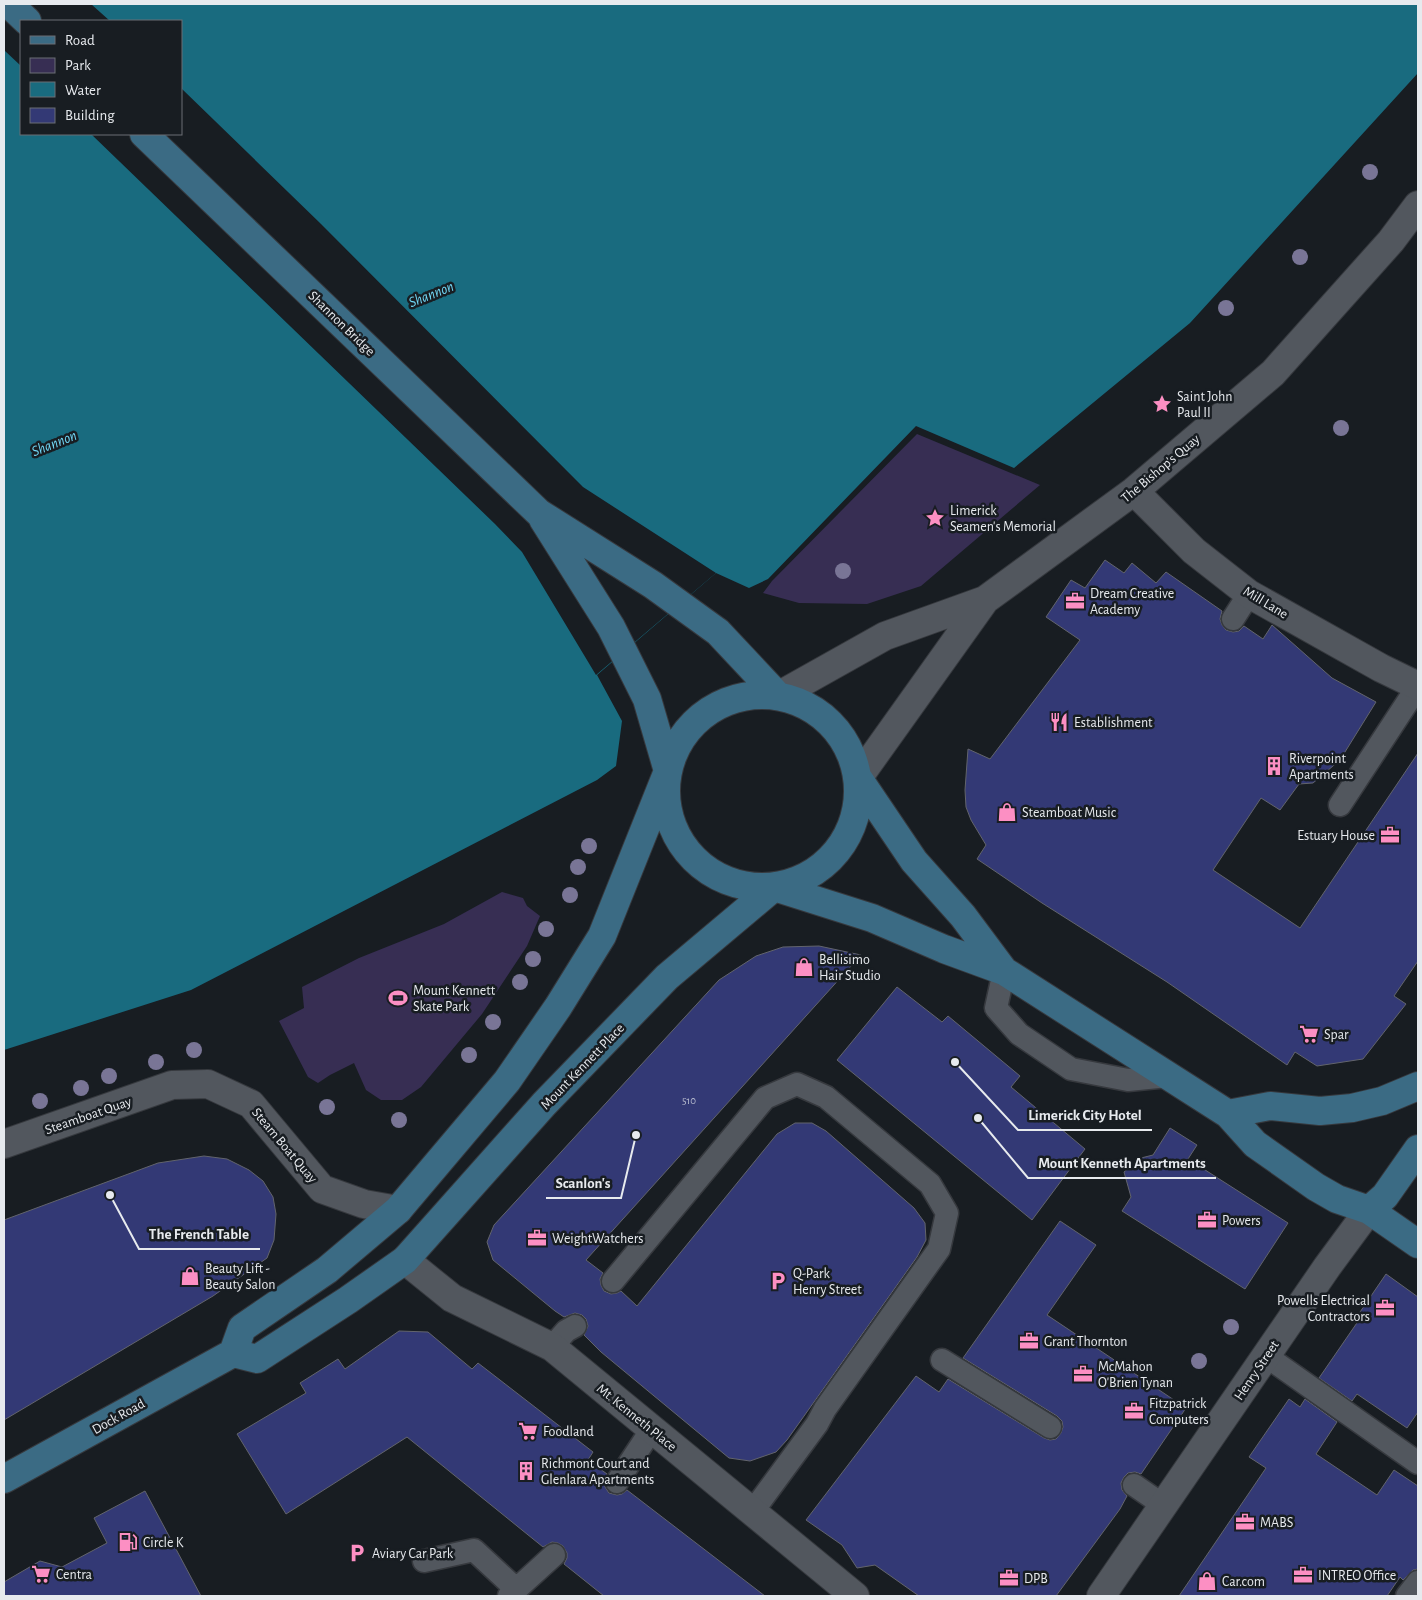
<svg xmlns="http://www.w3.org/2000/svg" width="1422" height="1600" font-family="'Alegreya Sans',sans-serif">
<rect width="100%" height="100%" fill="#181d22"/>
<path fill="#372e53" d="M917,434L1040,485L921,586L867,604L799,603L763,593L772,581Z
M502,892L523,898L527,906L540,916L527,946L482,1014L421,1087L402,1100H381L366,1090L354,1063L330,1075L318,1083L308,1077L279,1021L304,1008L302,987L359,958L444,924Z"/>
<path fill="#196b7f" fill-rule="evenodd" d="M4,4H1418V73L1190,323L1014,468L916,426L768,579L749,588L716,573L597,675L622,721L616,766L597,780L191,990L4,1050ZM21,21H181V134H21Z"/>
<path fill="#181d22" d="M4,4H91L110,21H21V66L4,50Z
M181,88L321,224L583,487L716,573L596,675L522,552L495,524L91,134H181Z"/>
<path fill="#333975" stroke="#62646c" d="M1105,560L1124,573L1132,563L1156,583L1166,572L1222,611L1220,619L1222,625L1226,630L1233,632L1239,631L1244,626L1263,639L1272,625L1332,678L1376,702L1340,760L1313,783L1299,784L1280,810L1261,798L1213,870L1300,928L1418,753V961L1394,996L1406,1004L1363,1059L1317,1066L1295,1052L1287,1065L1167,982L1042,903L977,859L986,845L971,820L966,807L965,790L968,749L990,759L1080,640L1046,617L1071,580L1085,588Z
M819,946L861,955L586,1260L603,1273L600,1279L601,1285L604,1291L611,1294L617,1293L621,1291L637,1306L777,1134L795,1123H812L826,1131L914,1208L925,1223L926,1240L917,1257L787,1440L776,1452L750,1461L729,1458L601,1352L584,1335L588,1326L586,1319L582,1315L575,1313L564,1317L555,1311L493,1260L487,1242L494,1225L719,980L756,956L783,947Z
M897,987L942,1022L948,1016L1020,1076L1011,1087L1085,1149L1032,1220L837,1060Z
M1170,1128L1197,1145L1188,1159L1288,1223L1245,1289L1122,1211L1131,1197L1124,1172L1141,1158L1153,1155Z
M204,1156L227,1159L249,1170L263,1181L273,1197L276,1214L274,1240L267,1258L213,1296L4,1420V1220L158,1163Z
M1060,1221L1096,1245L1047,1315L1186,1408L1141,1474L1135,1472L1128,1473L1124,1477L1121,1483L1122,1490L1127,1496L1120,1509L1056,1596H919L875,1565L857,1568L842,1545L806,1520L916,1376L939,1392L948,1379L1044,1438L1050,1440L1056,1439L1061,1433L1063,1427L1062,1421L1057,1416L963,1358Z
M1386,1274L1418,1297V1412L1407,1428L1357,1394L1352,1401L1319,1378L1361,1317L1358,1315Z
M399,1331L428,1332L472,1369L478,1363L593,1452L588,1460L607,1474L604,1482L605,1487L609,1493L617,1495L622,1494L627,1490L765,1596H604L564,1564L567,1558V1553L563,1546L558,1543L552,1542L543,1547L407,1437L286,1514L237,1434L306,1393L300,1383L338,1359L345,1369Z
M1289,1399L1300,1407L1305,1399L1337,1422L1316,1454L1377,1495L1394,1470L1418,1486V1569L1413,1570L1403,1580L1400,1577L1387,1596H1179L1266,1468L1249,1457Z
M145,1491L201,1596H4V1582L40,1561L62,1567L107,1543L94,1518Z"/>
<g fill="none" stroke-linecap="round" stroke-linejoin="round">
<g stroke="#36393e" stroke-width="25">
<path id="service" d="M1233,619L1249,594
M1340,805L1418,686
M1004,971L996,1008L1019,1034L1071,1069L1128,1080L1168,1076
M613,1281L765,1098L797,1084L826,1097L930,1184L947,1213L939,1249L825,1409L817,1424L753,1511
M552,1347L566,1331L575,1326
M1266,1356L1418,1463
M942,1360L1050,1427
M617,1482L652,1429
M1134,1485L1163,1505
M424,1561L474,1550L516,1589
M509,1596L554,1555
M1407,1596L1418,1582"/>
</g>
<g stroke="#36393e" stroke-width="30">
<path id="minor" d="M1134,491L1194,551L1249,594L1381,668L1418,686
M778,696L885,636L985,600L1134,491L1273,373L1391,241L1418,205
M858,778L985,600
M4,1144L172,1085L208,1084L251,1104L322,1189L364,1204L398,1210
M405,1260L452,1298L552,1347L855,1596
M1101,1596L1327,1267L1369,1210"/>
</g>
<g stroke="#36393e" stroke-width="30">
<path id="secondary" d="M9,4L27,21
M144,134L539,513L653,585L718,632L778,696
M543,519L611,627L647,699L668,771
M666 791a96 96 0 1 1 192 0a96 96 0 1 1-192 0Z
M858,778L914,861L963,916L1004,971
M774,887L872,918L944,949L1004,971L1228,1114L1255,1144L1316,1187L1337,1199L1369,1210L1418,1244
M1228,1114L1270,1106L1320,1111L1352,1108L1382,1101L1418,1086
M1369,1210L1385,1196L1418,1149
M233,1353L257,1359L348,1300L405,1260L544,1104L667,977L774,887
M4,1479L233,1353L242,1328L327,1270L398,1210L507,1081L558,1007L602,936L668,771"/>
</g>
<use href="#service" stroke="#52575e" stroke-width="22"/>
<use href="#minor" stroke="#52575e" stroke-width="28"/>
<use href="#secondary" stroke="#3b6b84" stroke-width="28"/>
</g>
<g fill="#797596">
<circle cx="1370" cy="172" r="8"/>
<circle cx="1300" cy="257" r="8"/>
<circle cx="1226" cy="308" r="8"/>
<circle cx="1341" cy="428" r="8"/>
<circle cx="843" cy="571" r="8"/>
<circle cx="589" cy="846" r="8"/>
<circle cx="578" cy="867" r="8"/>
<circle cx="570" cy="895" r="8"/>
<circle cx="546" cy="929" r="8"/>
<circle cx="533" cy="959" r="8"/>
<circle cx="520" cy="982" r="8"/>
<circle cx="493" cy="1022" r="8"/>
<circle cx="194" cy="1050" r="8"/>
<circle cx="469" cy="1055" r="8"/>
<circle cx="156" cy="1062" r="8"/>
<circle cx="109" cy="1076" r="8"/>
<circle cx="81" cy="1088" r="8"/>
<circle cx="40" cy="1101" r="8"/>
<circle cx="327" cy="1107" r="8"/>
<circle cx="399" cy="1120" r="8"/>
<circle cx="1231" cy="1327" r="8"/>
<circle cx="1199" cy="1361" r="8"/>
</g>
<defs>
<g id="sight-bare" transform="scale(1.5)"><path d="M0-6L1.8-2.2L6-1.7L2.9 1.2L3.7 5.4L0 3.3L-3.7 5.4L-2.9 1.2L-6-1.7L-1.8-2.2Z" fill="#fc8fc3" stroke="#181d22" stroke-width="2.5" paint-order="stroke"/></g>
<g id="office-bare" transform="scale(1.5)"><path d="M-6-3h4V-5.5h4V-3h4V5H-6ZM-1-4.5V-3h2v-1.5ZM-6 0V1H6V0Z" fill="#fc8fc3" stroke="#181d22" stroke-width="2.5" paint-order="stroke"/></g>
<g id="restaurant-bare" transform="scale(1.5)"><path d="M-5-6h1v4h1v-4h1v4h1v-4h1v5L-1.5 .5V6h-2V.5L-5-1ZM5-6V6H3V1.5H1.5Q1.5-4 5-6Z" fill="#fc8fc3" stroke="#181d22" stroke-width="2.5" paint-order="stroke"/></g>
<g id="building-bare" transform="scale(1.5)"><path d="M-4-6H4V6H1V3H-1V6H-4ZM-2.5-4.3h1.7v1.8h-1.7ZM.8-4.3h1.7v1.8H.8ZM-2.5-1h1.7V.8h-1.7ZM.8-1h1.7V.8H.8Z" fill="#fc8fc3" stroke="#181d22" stroke-width="2.5" paint-order="stroke"/></g>
<g id="shop-bare" transform="scale(1.5)"><path d="M-5-2.5h2.3a2.7 3.5 0 0 1 5.4 0H5L5.5 6h-11ZM-1.5-2.5h3a1.5 2.3 0 0 0-3 0Z" fill="#fc8fc3" stroke="#181d22" stroke-width="2.5" paint-order="stroke"/></g>
<g id="stadium-bare" transform="scale(1.5)"><path d="M0-5a6.5 5 0 1 0 0 10a6.5 5 0 1 0 0-10ZM-3.5-1.8h7v3.6h-7Z" fill="#fc8fc3" stroke="#181d22" stroke-width="2.5" paint-order="stroke"/></g>
<g id="supermarket-bare" transform="scale(1.5)"><path d="M-6-5.5h2.5l.6 2H6L4.5 2H-2.5L-4.4-4H-6ZM-1.5 3.2a1.3 1.3 0 1 0 .1 0ZM3 3.2a1.3 1.3 0 1 0 .1 0Z" fill="#fc8fc3" stroke="#181d22" stroke-width="2.5" paint-order="stroke"/></g>
<g id="parking-bare" transform="scale(1.5)"><path d="M-3.5-5.5H1a3.5 3.5 0 0 1 0 7H-1V5.5H-3.5ZM-1-3.4V-.6H.8a1.4 1.4 0 0 0 0-2.8Z" fill="#fc8fc3" stroke="#181d22" stroke-width="2.5" paint-order="stroke"/></g>
<g id="fuel-bare" transform="scale(1.5)"><path d="M-5.5-6h7V0h2V4h1.3V-2.5L3-4.5l.8-.8L6-3V5H2.5V1h-1V6h-7ZM-4.2-4.7v3.2H.2V-4.7Z" fill="#fc8fc3" stroke="#181d22" stroke-width="2.5" paint-order="stroke"/></g>
</defs>
<g fill-rule="evenodd">
<use href="#sight-bare" x="1162" y="404"/>
<use href="#sight-bare" x="935" y="518"/>
<use href="#office-bare" x="1075" y="601"/>
<use href="#restaurant-bare" x="1059" y="722"/>
<use href="#building-bare" x="1274" y="766"/>
<use href="#shop-bare" x="1007" y="812"/>
<use href="#office-bare" x="1390" y="835"/>
<use href="#shop-bare" x="804" y="967"/>
<use href="#stadium-bare" x="398" y="998"/>
<use href="#supermarket-bare" x="1309" y="1034"/>
<use href="#office-bare" x="1207" y="1220"/>
<use href="#office-bare" x="537" y="1238"/>
<use href="#shop-bare" x="190" y="1276"/>
<use href="#parking-bare" x="778" y="1281"/>
<use href="#office-bare" x="1385" y="1308"/>
<use href="#office-bare" x="1029" y="1341"/>
<use href="#office-bare" x="1083" y="1374"/>
<use href="#office-bare" x="1134" y="1411"/>
<use href="#supermarket-bare" x="528" y="1431"/>
<use href="#building-bare" x="526" y="1471"/>
<use href="#office-bare" x="1245" y="1522"/>
<use href="#fuel-bare" x="128" y="1542"/>
<use href="#parking-bare" x="357" y="1553"/>
<use href="#supermarket-bare" x="41" y="1574"/>
<use href="#office-bare" x="1303" y="1575"/>
<use href="#office-bare" x="1009" y="1578"/>
<use href="#shop-bare" x="1207" y="1581"/>
</g>
<g text-anchor="middle" stroke-width="5" stroke-linejoin="round" paint-order="stroke">
<g font-size="11" fill="#babed0">
<text x="689" y="1104">510</text>
</g>
<g font-size="14" fill="#e7eaee" stroke="#181d22">
<text transform="translate(342 323) rotate(44)" y="5">Shannon Bridge</text>
<text transform="translate(1160 468) rotate(-40)" y="5">The Bishop's Quay</text>
<text transform="translate(1266 602) rotate(31)" y="5">Mill Lane</text>
<text transform="translate(582 1066) rotate(-46)" y="5">Mount Kennett Place</text>
<text transform="translate(88 1115) rotate(-19)" y="5">Steamboat Quay</text>
<text transform="translate(285 1145) rotate(50)" y="5">Steam Boat Quay</text>
<text transform="translate(1256 1370) rotate(-56)" y="5">Henry Street</text>
<text transform="translate(118 1416) rotate(-29)" y="5">Dock Road</text>
<text transform="translate(637 1417) rotate(39)" y="5">Mt. Kenneth Place</text>
</g>
<g font-size="14" fill="#e7eaee" stroke="#181d22" text-anchor="start">
<text x="1177" y="401">Saint John<tspan x="1177" dy="16">Paul II</tspan></text>
<text x="950" y="515">Limerick<tspan x="950" dy="16">Seamen's Memorial</tspan></text>
<text x="1090" y="598">Dream Creative<tspan x="1090" dy="16">Academy</tspan></text>
<text x="1074" y="727">Establishment</text>
<text x="1289" y="763">Riverpoint<tspan x="1289" dy="16">Apartments</tspan></text>
<text x="1022" y="817">Steamboat Music</text>
<text x="1375" y="840" text-anchor="end">Estuary House</text>
<text x="819" y="964">Bellisimo<tspan x="819" dy="16">Hair Studio</tspan></text>
<text x="413" y="995">Mount Kennett<tspan x="413" dy="16">Skate Park</tspan></text>
<text x="1324" y="1039">Spar</text>
<text x="1222" y="1225">Powers</text>
<text x="552" y="1243">WeightWatchers</text>
<text x="205" y="1273">Beauty Lift -<tspan x="205" dy="16">Beauty Salon</tspan></text>
<text x="793" y="1278">Q-Park<tspan x="793" dy="16">Henry Street</tspan></text>
<text x="1370" y="1305" text-anchor="end">Powells Electrical<tspan x="1370" dy="16">Contractors</tspan></text>
<text x="1044" y="1346">Grant Thornton</text>
<text x="1098" y="1371">McMahon<tspan x="1098" dy="16">O'Brien Tynan</tspan></text>
<text x="1149" y="1408">Fitzpatrick<tspan x="1149" dy="16">Computers</tspan></text>
<text x="543" y="1436">Foodland</text>
<text x="541" y="1468">Richmont Court and<tspan x="541" dy="16">Glenlara Apartments</tspan></text>
<text x="1260" y="1527">MABS</text>
<text x="143" y="1547">Circle K</text>
<text x="372" y="1558">Aviary Car Park</text>
<text x="56" y="1579">Centra</text>
<text x="1318" y="1580">INTREO Office</text>
<text x="1024" y="1583">DPB</text>
<text x="1222" y="1586">Car.com</text>
</g>
<g font-size="15" font-style="italic" fill="#71d8f6" stroke="#181d22">
<text transform="translate(431 294) rotate(-22)" y="5">Shannon</text>
<text transform="translate(54 443) rotate(-22)" y="5">Shannon</text>
</g>
</g>
<path fill="none" stroke="#e7eaee" stroke-width="2" d="M955 1062L1018 1130H1152M978 1118L1028 1178H1216M636 1135L621 1198H546M110 1195L139 1249H260"/>
<g fill="#e7eaee" stroke="#181d22" stroke-width="2">
<circle cx="955" cy="1062" r="5"/>
<circle cx="978" cy="1118" r="5"/>
<circle cx="636" cy="1135" r="5"/>
<circle cx="110" cy="1195" r="5"/>
</g>
<g font-size="15" text-anchor="middle" font-weight="bold" fill="#e7eaee" stroke="#181d22" stroke-width="5" stroke-linejoin="round" paint-order="stroke">
<text x="1085" y="1120">Limerick City Hotel</text>
<text x="1122" y="1168">Mount Kenneth Apartments</text>
<text x="583" y="1188">Scanlon's</text>
<text x="199" y="1239">The French Table</text>
</g>
<rect width="1422" height="1600" fill="none" stroke="#e7eaee" stroke-width="10"/>
<rect x="20" y="20" width="162" height="115" fill="#181d22" stroke="#6b6f74"/>
<rect x="30" y="36" width="25" height="8" fill="#3b6b84" stroke="#6b6f74"/>
<text x="65" y="45" font-size="15" fill="#e7eaee">Road</text>
<rect x="30" y="58" width="25" height="15" fill="#372e53" stroke="#6b6f74"/>
<text x="65" y="70" font-size="15" fill="#e7eaee">Park</text>
<rect x="30" y="82" width="25" height="15" fill="#196b7f" stroke="#6b6f74"/>
<text x="65" y="95" font-size="15" fill="#e7eaee">Water</text>
<rect x="30" y="108" width="25" height="15" fill="#333975" stroke="#6b6f74"/>
<text x="65" y="120" font-size="15" fill="#e7eaee">Building</text>
</svg>
